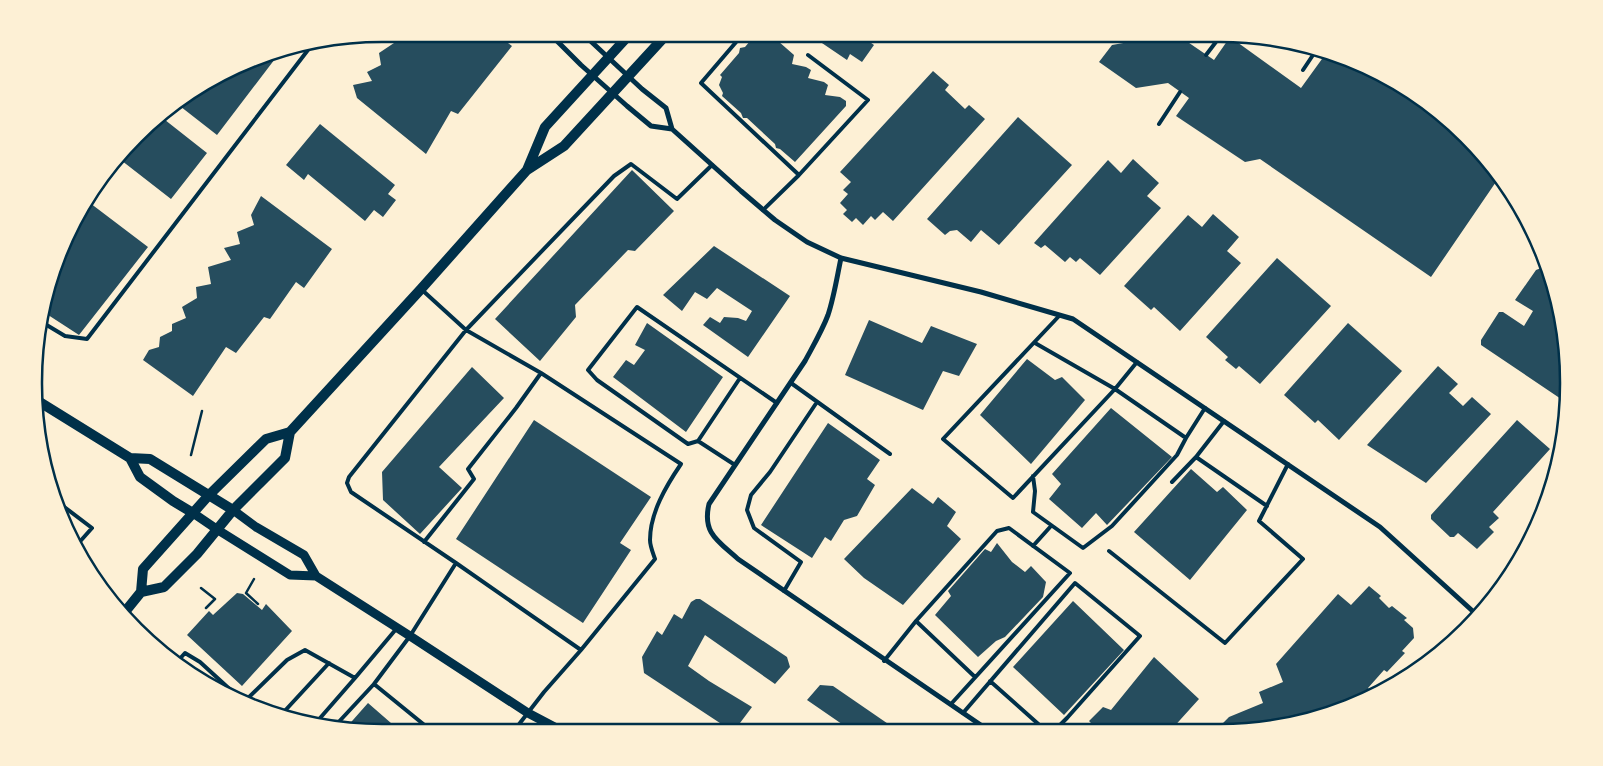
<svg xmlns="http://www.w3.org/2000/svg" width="1603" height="766" font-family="'Asap Condensed',sans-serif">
<rect width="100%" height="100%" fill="#fdf0d5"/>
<path fill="#264d5e" d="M396,34H496L512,46L458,114L451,111L426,154L357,98L353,85L372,81L367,72L381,65L379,53L397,41Z
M756,34H770L794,55L792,64L806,67L811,70L808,78L824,82L828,85L825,95L840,97L846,101V106L795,162L780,149L776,148L775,144L747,118H743L741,113L722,96L723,93L719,85L722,77L720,75L739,53L740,48L745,47Z
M820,34H861L860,35L874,45L862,62L850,54L847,60L816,39Z
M1174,34H1176L1214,60L1230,37L1301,88L1327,52L1354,60L1414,93L1467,136L1500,176L1431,277L1260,159L1245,162L1176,116L1189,98L1168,83L1136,88L1099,62L1112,45Z
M281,51L217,135L176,103L270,52Z
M933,71L949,85L945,90L965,109L969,105L985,119L893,221L883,212L875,220L871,216L863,225L856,218L852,222L843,214L847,210L840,203L848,194L843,190L851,182L840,172Z
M160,116L207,153L171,199L117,157Z
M1018,117L1072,165L999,245L981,230L971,242L957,230L950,231L945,235L927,219Z
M320,124L395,185L388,194L396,200L383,217L374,210L365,221L308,174L304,180L286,165Z
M1133,159L1159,183L1147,196L1161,208L1100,275L1080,258L1076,262L1070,257L1065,262L1045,245L1041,248L1034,243L1108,160L1121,173Z
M632,170L674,211L635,251L628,250L575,305L576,317L540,361L495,319Z
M261,196L332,249L304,288L296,282L270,319L264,317L236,353L226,347L193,396L143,360L149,350L159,347L160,337L172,331V324L186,318L182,307L197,298L196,287L211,284L208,267L231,260L224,248L240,244L237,232L254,225L251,215Z
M86,200L148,247L79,335L42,311L81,208Z
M1213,214L1239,237L1227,251L1241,263L1180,331L1154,307L1151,310L1124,286L1188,215L1202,227Z
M714,246L790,296L748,357L703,325L710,317L720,323L724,317L738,318L746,321L752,311L717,288L707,299L695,292L682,311L663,295Z
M1277,258L1331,306L1260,384L1239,366L1236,369L1225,360L1228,357L1206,337Z
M1541,268L1550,275L1563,315L1569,383L1567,403L1481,345V340L1499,312H1503L1524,326L1533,311L1515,300L1536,270Z
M869,320L922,343L931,326L977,344L959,376L943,371L923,410L845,375Z
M647,323L723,377L686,432L613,377L626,360L634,365L645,350L635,345Z
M1348,323L1402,371L1339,440L1318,420L1315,423L1284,395Z
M1027,359L1055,380L1062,377L1085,400L1031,464L980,415Z
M1438,366L1458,384L1449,393L1463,406L1472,397L1491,414L1426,483L1367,445Z
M472,367L504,398L439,467L462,488L420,534L383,500L382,472Z
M1111,408L1172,457L1107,525L1096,513L1082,528L1049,499L1061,484L1052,474Z
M534,420L651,497L620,543L631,550L583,623L456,539Z
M1517,420L1550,449L1493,512L1499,518L1489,527L1494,532L1477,549L1458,533L1454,537H1450L1431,519V515Z
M828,423L880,460L867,479L875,485L857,516L844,520L831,541L825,537L812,558L761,525Z
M1191,469L1217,492L1223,487L1247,510L1190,580L1134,532Z
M912,488L933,504L938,497L956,512L947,526L961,539L903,605L864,578L844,559Z
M997,543L1012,562L1025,572L1031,566L1046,582L1043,597L1005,637L996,641L978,657L935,615L951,596L948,591L985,549L991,552Z
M1369,586L1381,596L1379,598L1389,608L1392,606L1407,618L1404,620L1413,628L1414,638L1402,651L1405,653L1387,672L1384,670L1368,688L1370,690L1360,702L1354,706L1266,729H1217L1229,717L1263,703L1259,692L1283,682L1276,664L1338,594L1351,605Z
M237,593L243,594L262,610L266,604L292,631L242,686L187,635L209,611L213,615Z
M696,599H700L787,657L790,667L775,684L705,635L688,666L709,681L752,707L740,723L726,727L644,673L642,657L657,631L662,635L674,614L682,619L691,602Z
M1073,601L1124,650L1064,715L1013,667Z
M1154,657L1199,699L1171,730H1098L1089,721L1103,707L1111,710Z
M820,685L833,686L897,730L852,731L807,700Z
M368,703L399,730L403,726L410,732H383L345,729Z"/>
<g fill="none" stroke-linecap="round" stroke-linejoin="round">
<path stroke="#003049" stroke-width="2.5" d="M191,455L202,411
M254,579L246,593L258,604
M201,588L215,599L206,608"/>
<path stroke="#003049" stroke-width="4" d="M743,34L701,83L799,175L763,210
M1206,55L1222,34
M1303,70L1317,49
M1159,124L1180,92
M799,175L868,100L808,55
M421,289L466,330L541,373L681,464C666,486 650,513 650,540C650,546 653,553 655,559L581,650L456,563L410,636L374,684L433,732
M40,321L65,336L87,339L311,46
M1035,343L1115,389L1013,498L943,439L1060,315
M1137,362L1115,389L1186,438L1205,408
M791,383L890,454
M37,414L44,405
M1224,421L1196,457L1267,506
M698,441L740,378
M735,465L698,441L688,444L597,380L588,370L637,307L777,403
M1033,476L1035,491L1033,512L1083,548L1112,526L1177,455L1186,438
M1172,482L1196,457
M59,503L92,528L76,546
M424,542L474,479L468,469L516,408L541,373
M1033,546L1051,526
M1109,551L1225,643L1303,559L1259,521L1288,464
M456,563L351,492L347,483L349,477L466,330L614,176L631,164L677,199L712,165
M784,591L801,562L754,528L747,510L751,495L770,472L817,402
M916,621L975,677
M884,661L916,621L997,531L1009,528L1070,573L951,704
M176,663L185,653L200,662L246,704
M355,678L397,628
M990,681L1045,730
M244,702L287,660L305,650L355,678L314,725
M963,713L1075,583L1140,636L1067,718L1055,730
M281,715L329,663
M334,727L374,684
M513,732L544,692L581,650"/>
<path stroke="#003049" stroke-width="5" d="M554,34L556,40L581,65L627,106L651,126L672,129
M583,34L642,89L666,108L672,129L741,191L775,220L807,242L841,258L981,292L1073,319L1380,527L1477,615
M841,258C837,277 834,297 828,315C822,331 813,346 805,361L709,504C702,533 718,541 738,559L988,730"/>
<path stroke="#003049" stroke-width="9" d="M233,510L256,527L304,555L316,576
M193,513L218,530L290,575L316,576L410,636L528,713L564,732"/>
<path stroke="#003049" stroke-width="10" d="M527,170L545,127L630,34
M38,401L130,458L150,459L233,510
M130,458L140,477L173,501L193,513
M141,592L143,569L209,495L266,439L290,432
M124,613L141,592L164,587L197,554L233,510L285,458L290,432L421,289L527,170L564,146L667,34"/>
</g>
<path d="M0 0H1603V766H0ZM382 42H1220A340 340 0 0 1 1560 382V384A340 340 0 0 1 1220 724H382A340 340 0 0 1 42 384V382A340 340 0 0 1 382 42Z" fill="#fdf0d5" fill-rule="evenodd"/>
<path fill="none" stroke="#003049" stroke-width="2.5" d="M382 42H1220A340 340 0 0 1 1560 382V384A340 340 0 0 1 1220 724H382A340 340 0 0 1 42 384V382A340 340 0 0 1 382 42Z"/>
</svg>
